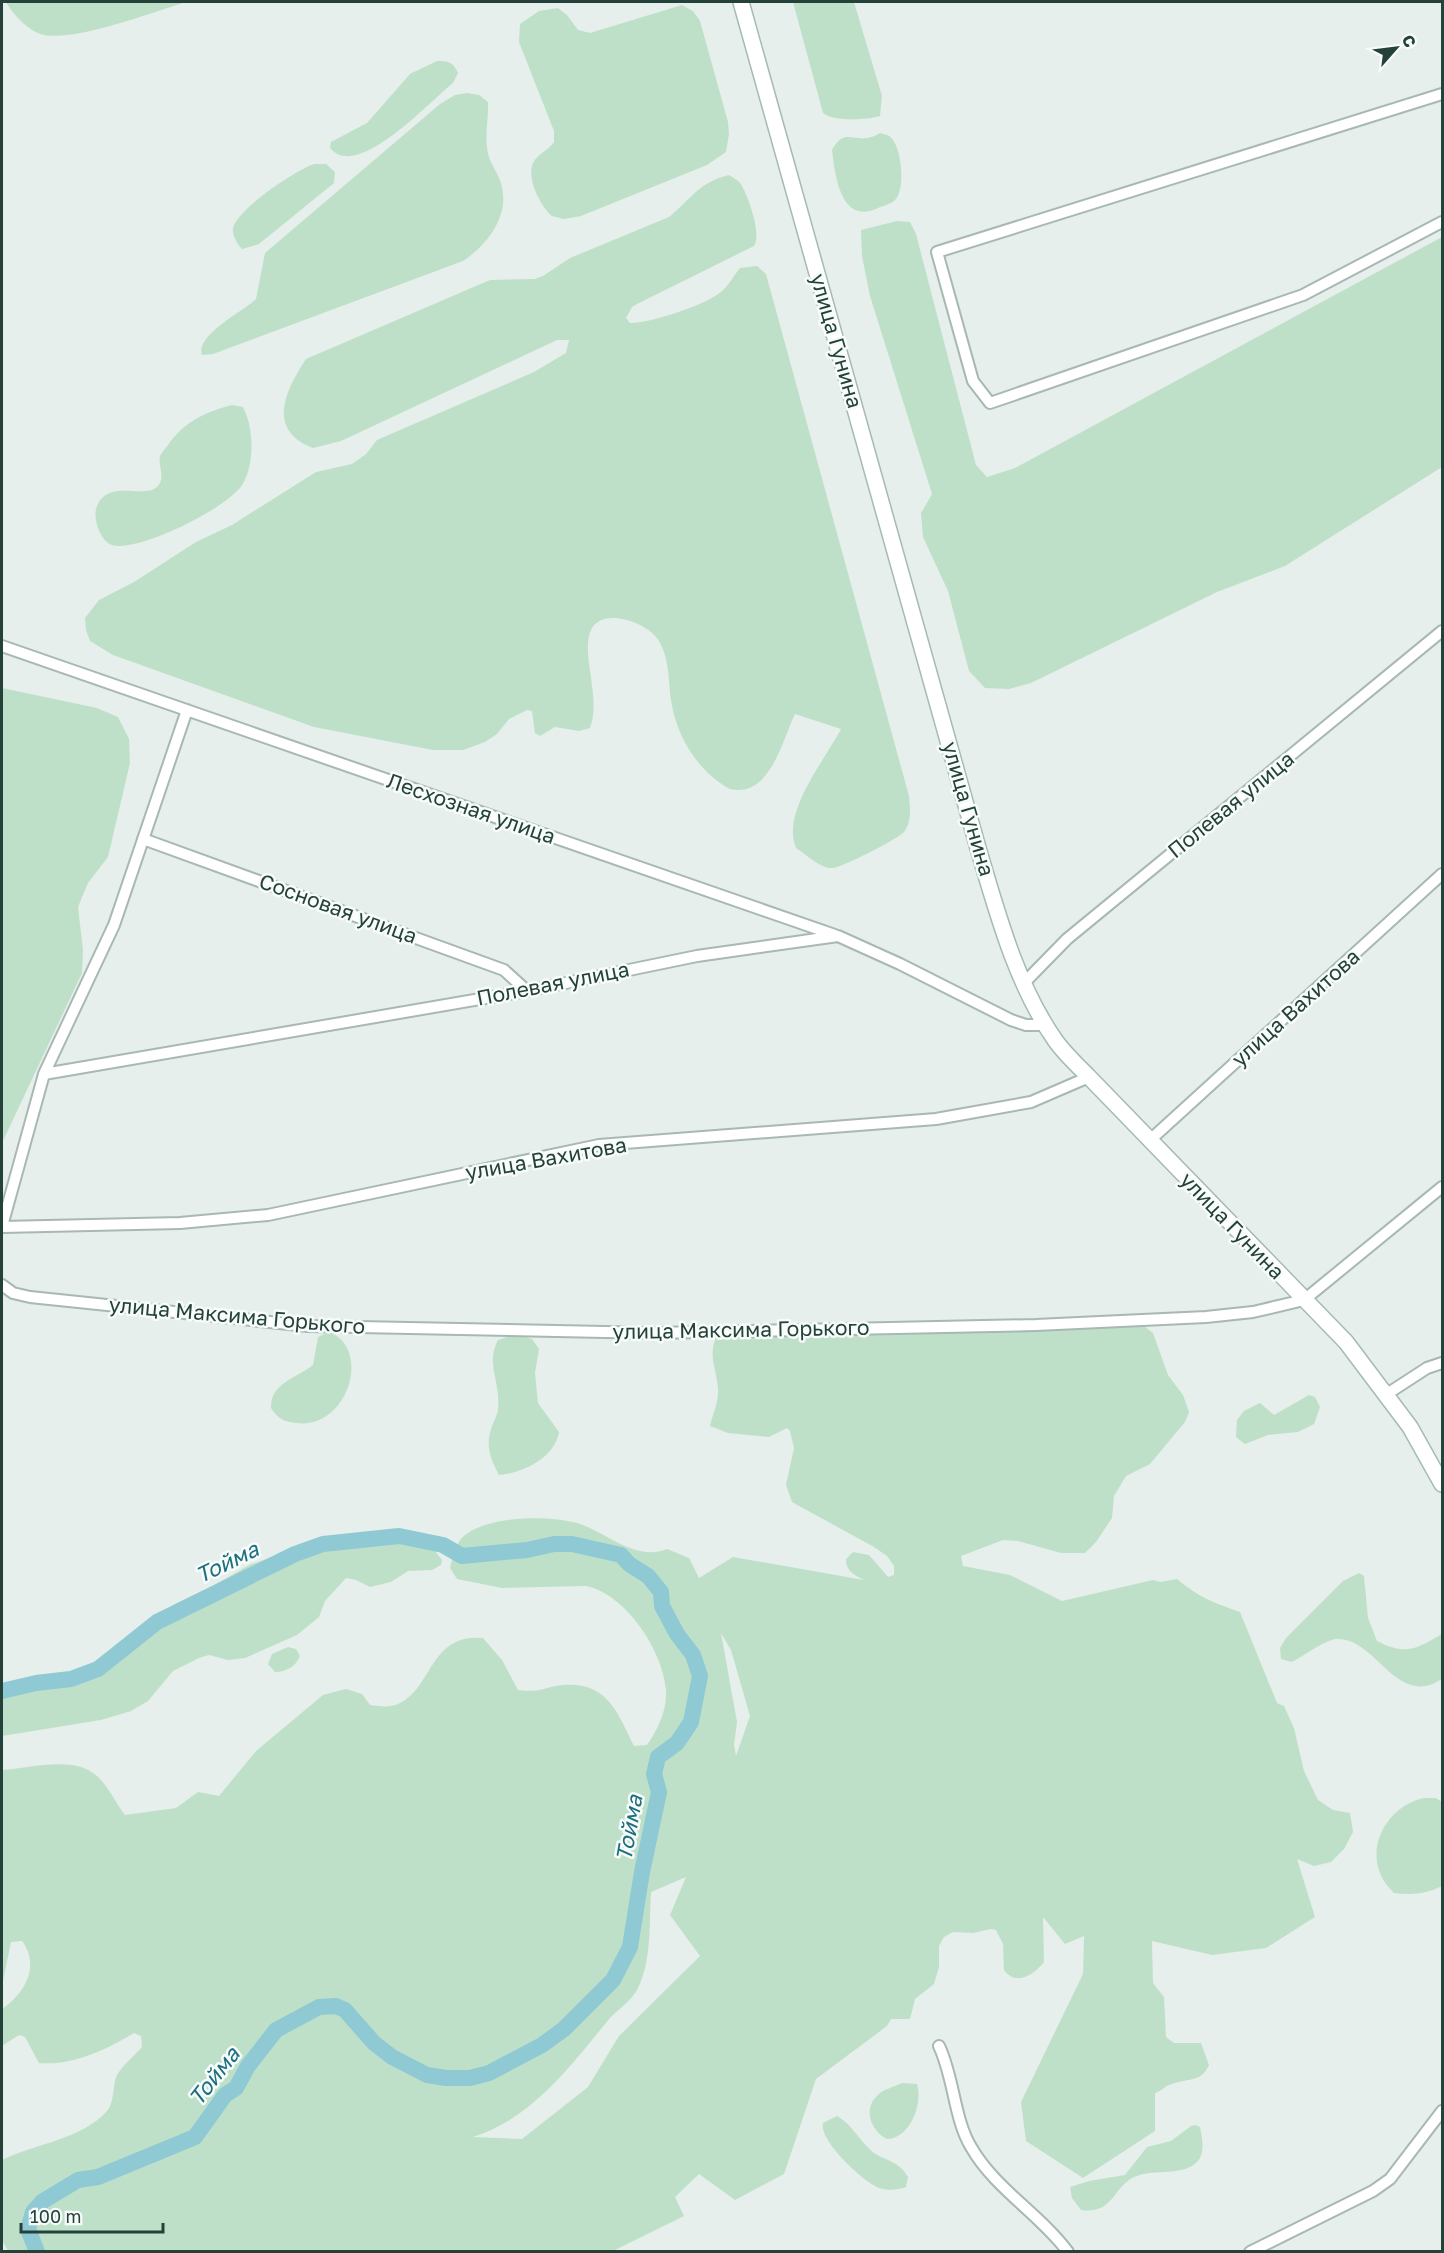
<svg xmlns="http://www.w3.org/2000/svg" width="1444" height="2253" font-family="'Golos Text',sans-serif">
<rect width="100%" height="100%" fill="#e6efeb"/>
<path fill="#bfe0c8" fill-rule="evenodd" d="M6,2H186C156,11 65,46 38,33C26,28 12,13 6,2Z
M793,2H854L882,96L880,116C868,120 833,122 823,113Z
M682,5L693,11L700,21L728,122L729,134L726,152L707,165L581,216L564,219L552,216C541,207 526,178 533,163C537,154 548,151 554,142V131L519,42L520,24L539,11L558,8L567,15L578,30L590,33Z
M437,61C449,61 453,62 458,73L453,83C431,100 357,182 330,148L331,142L367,123L410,74Z
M467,93L479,95L488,102C489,119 484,136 488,153C490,165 500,175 502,187C509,217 487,245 463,261L213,354L202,355C195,335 244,311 256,299L265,253L440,104L455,95Z
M880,133C883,134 886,134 889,136C902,144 906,190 895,200C891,204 883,206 878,208C841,226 835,176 832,150C846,124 856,148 880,133Z
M314,164H326L335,172L334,183L259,244L242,249C237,244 232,235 233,228C237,209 296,170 314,164Z
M729,175C733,178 738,180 741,184C748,196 762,234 754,246L637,304L632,307L626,318L630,323C651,323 706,305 722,291C729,285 734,275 740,268L757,266L766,274L909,796C910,808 912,822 904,832C898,839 841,868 833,868C820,869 806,854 796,848C781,812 825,760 841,729L795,714C782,741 770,798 730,789C698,772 676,736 671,700C668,679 670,657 657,638C646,623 605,607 592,628C579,651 602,697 590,728L579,731L555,727L540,736L535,733L532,711L527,710L509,719L497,734L485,742L463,750H433L314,727L113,655L90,641L86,630L85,618L99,600L134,582L196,542L232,525L316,472L352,464L366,454L377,440L534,372L566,353L569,340H557L341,441L313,448C266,430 285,391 306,359L490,280L535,279L543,276L570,258L669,217C691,199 699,182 729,175Z
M897,221L910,222L916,234L976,465L987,477L1015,468L1442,237V467L1285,566L1217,592L1031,683L1009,689L985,688L969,671L948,591L923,537L921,513L932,494L870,296L862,256L861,230Z
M232,405L243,407C254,428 255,465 242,485C228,508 137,553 112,545C100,541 92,517 97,506C109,476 150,503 160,483C164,475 158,465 160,456C161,453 166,448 168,445C184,422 205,412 232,405Z
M2,688L97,708L118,717L129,739L130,763L108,857L88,883L78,907L83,950L82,973L2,1143Z
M1140,1323L1153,1333L1168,1375L1183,1395L1189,1412L1185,1422L1150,1464L1126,1476L1114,1496L1112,1518L1096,1542L1085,1553H1061L1018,1541L1003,1540L961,1556L963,1566L1010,1575L1062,1601L1153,1580L1160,1582L1177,1579C1200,1598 1212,1602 1240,1612L1277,1703L1284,1706L1294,1728L1304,1771L1318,1800L1333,1810L1350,1813L1353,1832L1344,1849L1331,1862L1314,1866L1297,1859L1315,1917L1266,1948L1212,1955L1152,1941L1153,1983L1164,1997L1166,2037L1174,2043H1201L1209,2065C1201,2083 1188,2078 1172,2084C1166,2085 1162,2091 1155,2093V2131L1083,2178L1026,2141L1021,2102L1083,1974L1084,1936L1065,1944L1043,1917L1044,1962C1035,1974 1016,1987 1004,1970L1003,1944L996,1930L991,1929L973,1933L953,1932L944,1937L939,1946V1967L934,1984L915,1999L910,2019H891L887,2026L816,2079L784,2174L735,2200L699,2174L675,2197L684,2216L613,2251H8L2,2240V2160C36,2143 81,2140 107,2111C115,2102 112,2086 117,2075C123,2065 135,2055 142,2047L141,2036L134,2033C106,2050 72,2066 39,2063L25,2037L19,2035L2,2046V2009C24,1994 41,1966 22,1941L11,1942L2,1986V1770C30,1768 75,1755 97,1776C109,1787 115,1802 125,1815L176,1808L198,1792L219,1796L256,1751L323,1695L346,1689L362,1694L370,1705C379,1706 389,1708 398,1704C433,1689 429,1633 483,1638L502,1660L518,1690C541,1693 544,1687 563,1685C608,1682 617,1712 634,1746L647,1745C658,1729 667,1711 666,1690C663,1651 626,1594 586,1586L502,1588L457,1579L450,1568C453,1557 455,1543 465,1535C489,1516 547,1515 577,1523C607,1532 635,1562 667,1549L689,1558L699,1578L733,1557L864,1580C855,1575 846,1572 846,1559L853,1552L869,1555L888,1577L894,1575V1566L887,1556L874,1547L792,1502L786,1485L794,1448L790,1431L787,1428L769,1437L728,1433L710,1426C712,1416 718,1404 718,1393C719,1373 706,1356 717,1336L728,1334L1028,1332ZM721,1633L731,1650L750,1716L736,1756L734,1745L737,1722ZM686,1877L670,1915L700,1956L619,2036L588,2087L522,2139L473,2137C533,2118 571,2065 610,2018C619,2009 633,1999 638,1988C652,1960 649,1922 651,1892Z
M329,1332C373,1349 347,1430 297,1423C284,1422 278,1419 271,1408C270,1383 297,1378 313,1365L318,1337Z
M515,1334L532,1339L539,1349L535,1373L538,1403L559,1432C555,1457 524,1473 499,1475C490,1458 485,1445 492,1426C494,1421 498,1414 498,1408C501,1383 485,1364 498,1340Z
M1309,1395L1315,1397L1320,1407L1314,1424L1298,1432L1268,1435L1245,1444L1236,1437L1237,1420L1244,1411L1260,1403L1274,1415Z
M367,1534L435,1551L442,1560L441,1565L432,1570L408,1571L391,1582L370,1587L356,1580L346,1578L325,1601L319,1617L297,1635L245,1658L228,1660L209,1655L199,1658L173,1671L148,1701L131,1711L101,1720L2,1736V1693L63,1673L84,1670L128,1645L175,1604L206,1590L249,1565L323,1539Z
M1359,1573L1364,1576L1368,1618L1377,1641C1406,1656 1416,1649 1442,1634V1679C1396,1709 1377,1638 1337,1639C1324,1640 1304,1656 1292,1662L1281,1659L1280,1648L1286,1638L1343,1581Z
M288,1647L296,1649L300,1656C296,1666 287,1672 275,1672L268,1664L272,1654Z
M1424,1798H1436L1442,1802V1886C1426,1894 1412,1895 1394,1893C1358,1860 1382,1807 1424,1798Z
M902,2083L917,2084C923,2103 911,2138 887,2139C872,2132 862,2110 877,2096C883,2089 894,2087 902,2083Z
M837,2116C852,2124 860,2142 874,2153C888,2162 899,2161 908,2177L906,2187C897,2190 889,2191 879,2188C863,2182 818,2140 823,2123Z
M1195,2125L1200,2127C1202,2138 1206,2154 1196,2163C1181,2176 1155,2169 1137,2176C1113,2184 1115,2215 1081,2210L1072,2198L1070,2187L1089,2181L1125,2175L1147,2147L1171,2141L1191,2126Z"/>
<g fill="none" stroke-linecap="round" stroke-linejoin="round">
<path stroke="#8ec9d4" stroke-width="16" d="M2,1691L36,1683L71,1679L98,1669L157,1622L295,1554L323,1544L399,1536L443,1545L462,1556L527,1550L554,1544H572L621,1555L629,1564L648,1576L661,1592L662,1606L677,1634L693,1655L700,1676L691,1722L677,1743L658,1757L654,1774L659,1792L642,1872L630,1947L613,1980L564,2029L542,2045L489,2073L470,2078H446L427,2075L392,2057L374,2043L345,2010L336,2006L319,2007L276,2030L248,2066L236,2088L225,2095L195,2137L98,2177L78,2180L43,2201L33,2212L28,2229L37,2252"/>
<g stroke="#a8b8b2" stroke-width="14">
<path id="minor" d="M1442,94L937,252L973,381L990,403L1303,295L1442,222
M2,646L835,935
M143,839L504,970L527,991
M1024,983L1067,939L1442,631
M44,1074L527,991L697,956L838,936L900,964L1011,1020L1026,1025H1045
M1149,1141L1442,874
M2,1226L44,1074L114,925L187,710
M2,1227L180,1223L268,1215L599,1145L936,1119L1031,1102L1089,1077
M2,1285L13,1293L30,1297L308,1326L653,1333L1036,1325L1206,1317L1253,1312L1304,1300L1442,1187
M1387,1394L1427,1368L1442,1363
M939,2046C954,2077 954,2119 971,2147C995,2189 1040,2214 1068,2252
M1250,2252L1373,2191L1390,2179L1442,2111"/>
</g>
<g stroke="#a4bbb3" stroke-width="18">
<path id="secondary" d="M741,2L978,848C997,912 1016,984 1055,1040C1064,1053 1077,1065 1089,1077L1346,1342L1410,1427L1442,1484"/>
</g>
<use href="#minor" stroke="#fff" stroke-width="10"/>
<use href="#secondary" stroke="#fff" stroke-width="15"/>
</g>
<g text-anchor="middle" stroke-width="5" stroke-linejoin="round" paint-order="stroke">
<g font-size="21" fill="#24423a" stroke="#f7fbf9">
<text transform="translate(836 341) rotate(74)" y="7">улица Гунина</text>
<text transform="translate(1231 805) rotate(-39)" y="7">Полевая улица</text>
<text transform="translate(471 809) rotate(19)" y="7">Лесхозная улица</text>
<text transform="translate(968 809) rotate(74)" y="7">улица Гунина</text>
<text transform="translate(338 909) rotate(20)" y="7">Сосновая улица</text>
<text transform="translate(553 984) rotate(-11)" y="7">Полевая улица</text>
<text transform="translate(1296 1008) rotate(-42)" y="7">улица Вахитова</text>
<text transform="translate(546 1159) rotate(-10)" y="7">улица Вахитова</text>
<text transform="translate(1232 1226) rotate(46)" y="7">улица Гунина</text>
<text transform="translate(237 1316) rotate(5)" y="7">улица Максима Горького</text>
<text transform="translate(741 1330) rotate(-1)" y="7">улица Максима Горького</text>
</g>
<g font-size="22" font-style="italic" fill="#1c6f80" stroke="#f7fbf9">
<text transform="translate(227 1562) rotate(-26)" y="8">Тойма</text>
<text transform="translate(629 1828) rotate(-80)" y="8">Тойма</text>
<text transform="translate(214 2076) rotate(-52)" y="8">Тойма</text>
</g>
</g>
<rect width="1444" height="2253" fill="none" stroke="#24423a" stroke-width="6"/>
<g transform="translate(1396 48) rotate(62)" stroke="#f7fbf9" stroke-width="4.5" paint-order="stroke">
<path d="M0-4.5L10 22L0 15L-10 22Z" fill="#24423a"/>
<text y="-9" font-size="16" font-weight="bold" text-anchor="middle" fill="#24423a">С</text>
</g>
<path d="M21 2223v9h142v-9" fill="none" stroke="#24423a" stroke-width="3"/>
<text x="30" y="2223" font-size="18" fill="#24423a" stroke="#f7fbf9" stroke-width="4.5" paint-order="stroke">100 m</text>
</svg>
